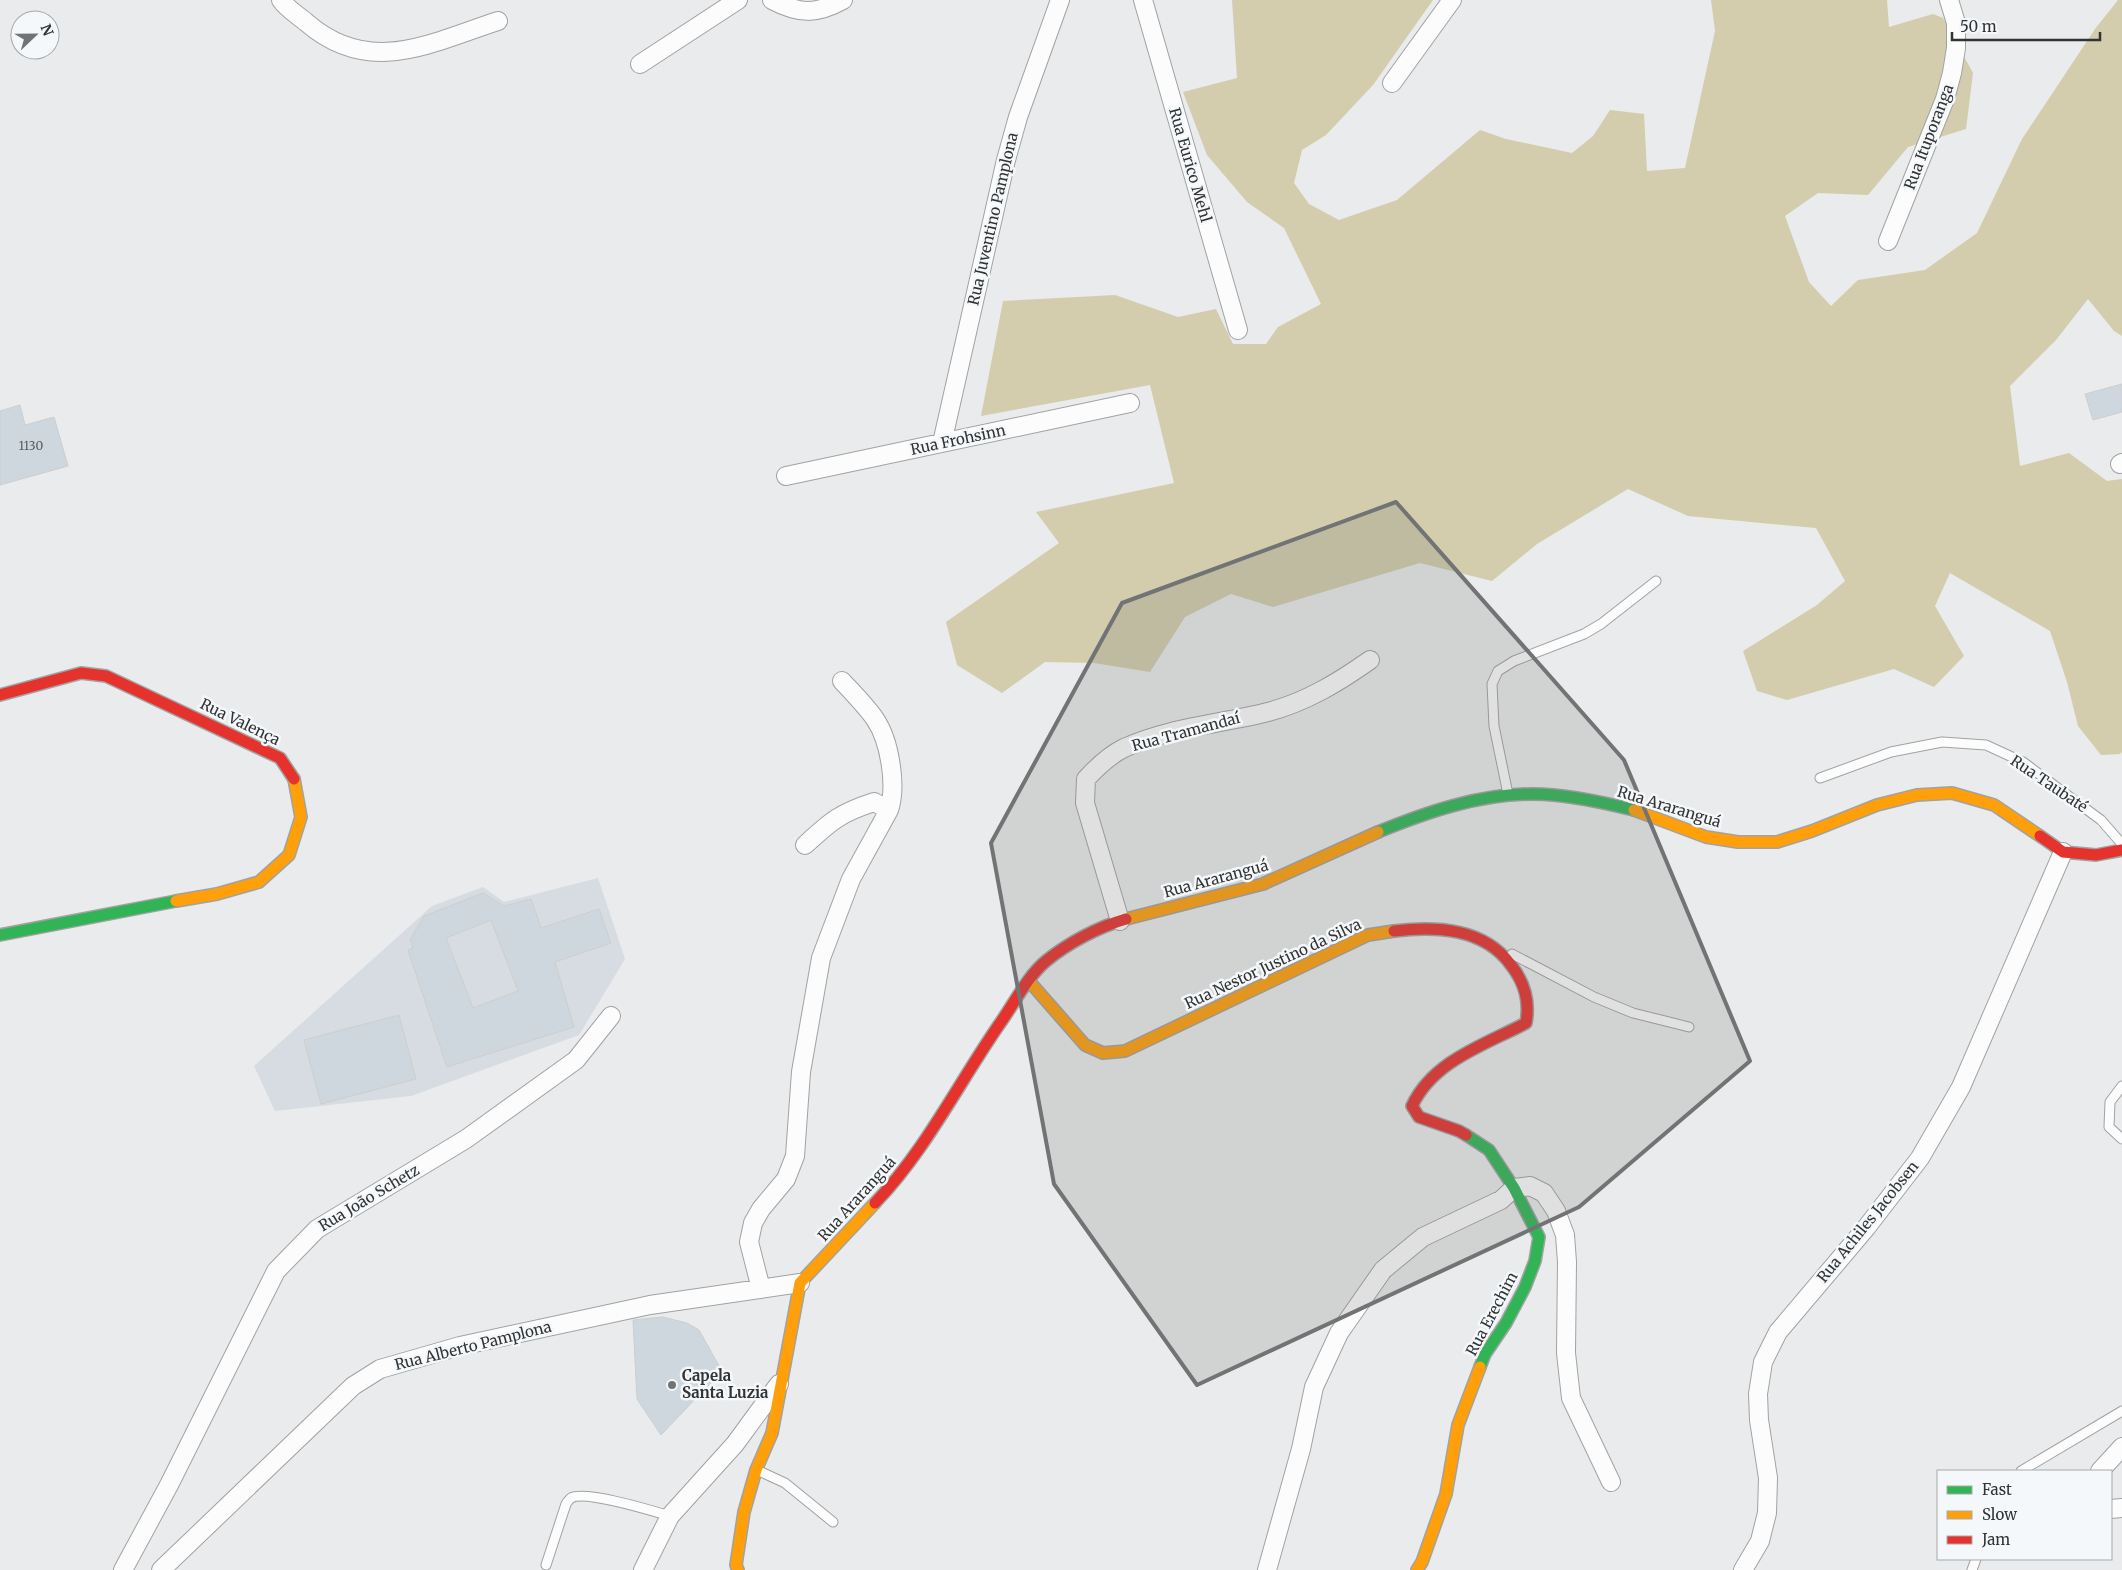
<svg xmlns="http://www.w3.org/2000/svg" width="2122" height="1570" font-family="Merriweather,serif">
<rect width="100%" height="100%" fill="#e9ebec"/>
<path fill="#d6dce1" d="M598,878L625,959L579,1035L411,1096L275,1111L254,1066L432,906L483,887L504,902Z"/>
<path fill="#d3cdad" d="M1232,0H1433L1373,85L1326,135L1302,150L1294,183L1309,204L1339,220L1397,200L1480,130L1506,139L1572,153L1593,136L1610,110L1644,114L1647,171L1685,168L1715,31L1711,0H1887L1889,27L1933,14L1943,18L1973,73L1966,129L1908,147L1868,195L1818,193L1785,216L1809,282L1831,306L1858,280L1925,270L1977,233L2022,139L2095,29L2118,0H2122V336L2114,331L2088,299L2056,340L2010,386L2020,466L2069,453L2107,481L2122,479V752L2120,754L2101,755L2078,726L2067,682L2050,631L1950,573L1935,606L1964,656L1934,687L1894,669L1787,700L1757,691L1743,651L1817,605L1845,581L1816,528L1688,516L1628,489L1537,544L1492,581L1420,563L1273,607L1231,594L1185,617L1150,672L1094,663L1045,662L1002,693L957,665L946,622L1059,543L1036,512L1174,483L1150,385L981,416L1003,301L1115,295L1178,317L1216,309L1233,344H1266L1278,327L1321,304L1284,228L1247,202L1207,155L1183,92L1237,78Z"/>
<path fill="#ced7dd" stroke="#cdcecf" fill-rule="evenodd" d="M2122,384V412L2093,420L2085,394Z
M20,405L25,425L54,417L68,466L0,485V411Z
M483,893L504,906L531,899L541,928L599,909L611,943L555,962L574,1027L447,1067L408,950L413,948L410,940L424,916ZM491,920L518,991L473,1008L446,938Z
M399,1015L416,1079L321,1104L304,1040Z
M663,1317L687,1323L699,1330L722,1371L661,1435L637,1399L633,1320Z"/>
<g fill="none" stroke-linecap="round" stroke-linejoin="round">
<g stroke="#a1a2a3" stroke-width="11">
<path id="lane" d="M1820,778L1891,752L1942,742L1986,745L2023,762L2063,792L2101,820L2122,844
M1508,794L1494,726L1492,684L1498,671L1514,661L1584,634L1601,624L1656,581
M1512,954L1594,997L1633,1013L1689,1027
M2122,1086L2110,1102L2109,1127L2122,1139
M759,1471L785,1483L833,1522
M2021,1471L2122,1411
M546,1565L566,1504C567,1502 569,1500 571,1498C585,1490 653,1511 670,1516
M1972,1570L1976,1559"/>
</g>
<g stroke="#a1a2a3" stroke-width="20">
<path id="street" d="M281,0C287,9 299,16 307,23C370,77 430,43 498,21
M772,0C799,14 816,15 843,0
M1143,0L1238,330
M640,64L738,0
M1392,83L1452,0
M1888,241L1945,99L1952,73L1956,48V23L1949,0
M942,443L1006,160L1018,117L1060,0
M2120,464L2122,463
M786,476L1130,403
M842,681C853,693 866,706 875,719C890,741 897,786 889,810
M1120,921L1085,803L1086,779C1097,767 1110,755 1124,748C1170,727 1221,724 1268,712C1306,702 1339,682 1370,660
M761,1289L749,1242L753,1223L761,1209L786,1179L795,1156L801,1072L821,958L851,879L889,810L874,802C840,813 831,821 805,845
M2100,1471L2122,1447
M2111,1509L2122,1508
M123,1570L169,1485L276,1271L317,1229L466,1139L576,1060L611,1016
M161,1570L353,1386L380,1369L460,1346L650,1305L800,1283
M643,1570L670,1516L735,1444L779,1384
M1267,1570L1301,1449L1314,1387L1339,1333L1383,1270L1423,1237L1501,1200L1514,1188L1530,1186L1544,1193L1556,1211L1565,1235L1567,1262L1566,1353L1571,1398L1611,1482
M1743,1570L1760,1541L1767,1513L1768,1478L1759,1420L1758,1394L1763,1362L1778,1332L1866,1228L1920,1158L1961,1087L2063,852"/>
</g>
<g stroke="#a1a2a3" stroke-width="14">
<path id="fast" d="M1378,832C1427,812 1479,794 1533,794C1566,794 1602,802 1634,810
M0,935L176,901
M1466,1135L1489,1150L1514,1188L1539,1237L1535,1261L1525,1287L1506,1323L1485,1354L1480,1367"/>
</g>
<g stroke="#a1a2a3" stroke-width="14">
<path id="slow" d="M1634,810L1706,837L1738,842H1777L1812,831L1877,805L1917,795L1952,793L1994,805L2040,836
M176,901L217,894L259,882L289,855L301,817L294,779
M1126,919L1263,884L1378,832
M1029,981L1085,1045L1103,1053L1125,1051L1368,935L1394,931
M738,1570L736,1565L744,1512L756,1470L772,1433L800,1283L875,1203
M1417,1570L1422,1562L1446,1494L1458,1425L1480,1367"/>
</g>
<g stroke="#a1a2a3" stroke-width="14">
<path id="jam" d="M0,695L81,673L106,676L280,758L294,779
M2040,836L2063,852L2096,855L2122,850
M1394,931C1437,926 1484,928 1511,965C1525,983 1530,1001 1526,1023C1484,1045 1433,1061 1412,1106L1419,1117L1459,1131L1466,1135
M875,1203C927,1149 960,1080 1003,1019C1016,1000 1028,976 1046,961C1068,943 1098,927 1126,919"/>
</g>
<use href="#lane" stroke="#fcfcfc" stroke-width="9"/>
<use href="#street" stroke="#fcfcfc" stroke-width="18"/>
<use href="#fast" stroke="#30b455" stroke-width="11"/>
<use href="#slow" stroke="#ff9f0a" stroke-width="11"/>
<use href="#jam" stroke="#e5322d" stroke-width="11"/>
</g>
<path fill="#727374" fill-opacity="0.2" stroke="#727374" stroke-width="4" stroke-linejoin="round" d="M1396,502L1624,760L1750,1061L1579,1207L1197,1385L1054,1184L991,843L1122,603Z"/>
<circle fill="#727374" stroke="#f5f8fa" stroke-width="2" cx="672" cy="1385" r="5"/>
<g text-anchor="middle" stroke-width="5" stroke-linejoin="round" paint-order="stroke">
<g font-size="12" fill="#5c5e61">
<text x="31" y="450">1130</text>
</g>
<g font-size="15" fill="#323334" stroke="#f5f8fa">
<text transform="translate(1929 137) rotate(-69)" y="5">Rua Ituporanga</text>
<text transform="translate(1190 165) rotate(74)" y="5">Rua Eurico Mehl</text>
<text transform="translate(993 219) rotate(-77)" y="5">Rua Juventino Pamplona</text>
<text transform="translate(958 440) rotate(-12)" y="5">Rua Frohsinn</text>
<text transform="translate(240 722) rotate(26)" y="5">Rua Valença</text>
<text transform="translate(1186 732) rotate(-15)" y="5">Rua Tramandaí</text>
<text transform="translate(2049 784) rotate(34)" y="5">Rua Taubaté</text>
<text transform="translate(1669 807) rotate(17)" y="5">Rua Araranguá</text>
<text transform="translate(1216 879) rotate(-15)" y="5">Rua Araranguá</text>
<text transform="translate(1273 964) rotate(-25)" y="5">Rua Nestor Justino da Silva</text>
<text transform="translate(369 1198) rotate(-31)" y="5">Rua João Schetz</text>
<text transform="translate(857 1199) rotate(-48)" y="5">Rua Araranguá</text>
<text transform="translate(1868 1222) rotate(-51)" y="5">Rua Achiles Jacobsen</text>
<text transform="translate(1492 1314) rotate(-62)" y="5">Rua Erechim</text>
<text transform="translate(473 1346) rotate(-14)" y="5">Rua Alberto Pamplona</text>
</g>
<g font-size="15" font-weight="bold" fill="#323334" stroke="#f5f8fa" text-anchor="start">
<text x="682" y="1381">Capela<tspan x="682" dy="17">Santa Luzia</tspan></text>
</g>
</g>
<rect x="1937" y="1470" width="175" height="90" fill="#f5f8fa" stroke="#a7a9ab"/>
<rect x="1947" y="1486" width="25" height="8" fill="#30b455" stroke="#a7a9ab"/>
<text x="1982" y="1495" font-size="15" fill="#323334">Fast</text>
<rect x="1947" y="1511" width="25" height="8" fill="#ff9f0a" stroke="#a7a9ab"/>
<text x="1982" y="1520" font-size="15" fill="#323334">Slow</text>
<rect x="1947" y="1536" width="25" height="8" fill="#e5322d" stroke="#a7a9ab"/>
<text x="1982" y="1545" font-size="15" fill="#323334">Jam</text>
<g transform="translate(35 35) rotate(68)"><circle r="24" fill="#f5f8fa" stroke="#a7a9ab"/>
<path d="M0-4L9 19L0 12L-9 19Z" fill="#727374"/>
<text y="-8" font-size="14" font-weight="bold" text-anchor="middle" fill="#323334">N</text>
</g>
<path d="M1952 32v8h148v-8" fill="none" stroke="#323334" stroke-width="2.5"/>
<text x="1960" y="32" font-size="15" fill="#323334" stroke="#f5f8fa" stroke-width="4" paint-order="stroke">50 m</text>
</svg>
